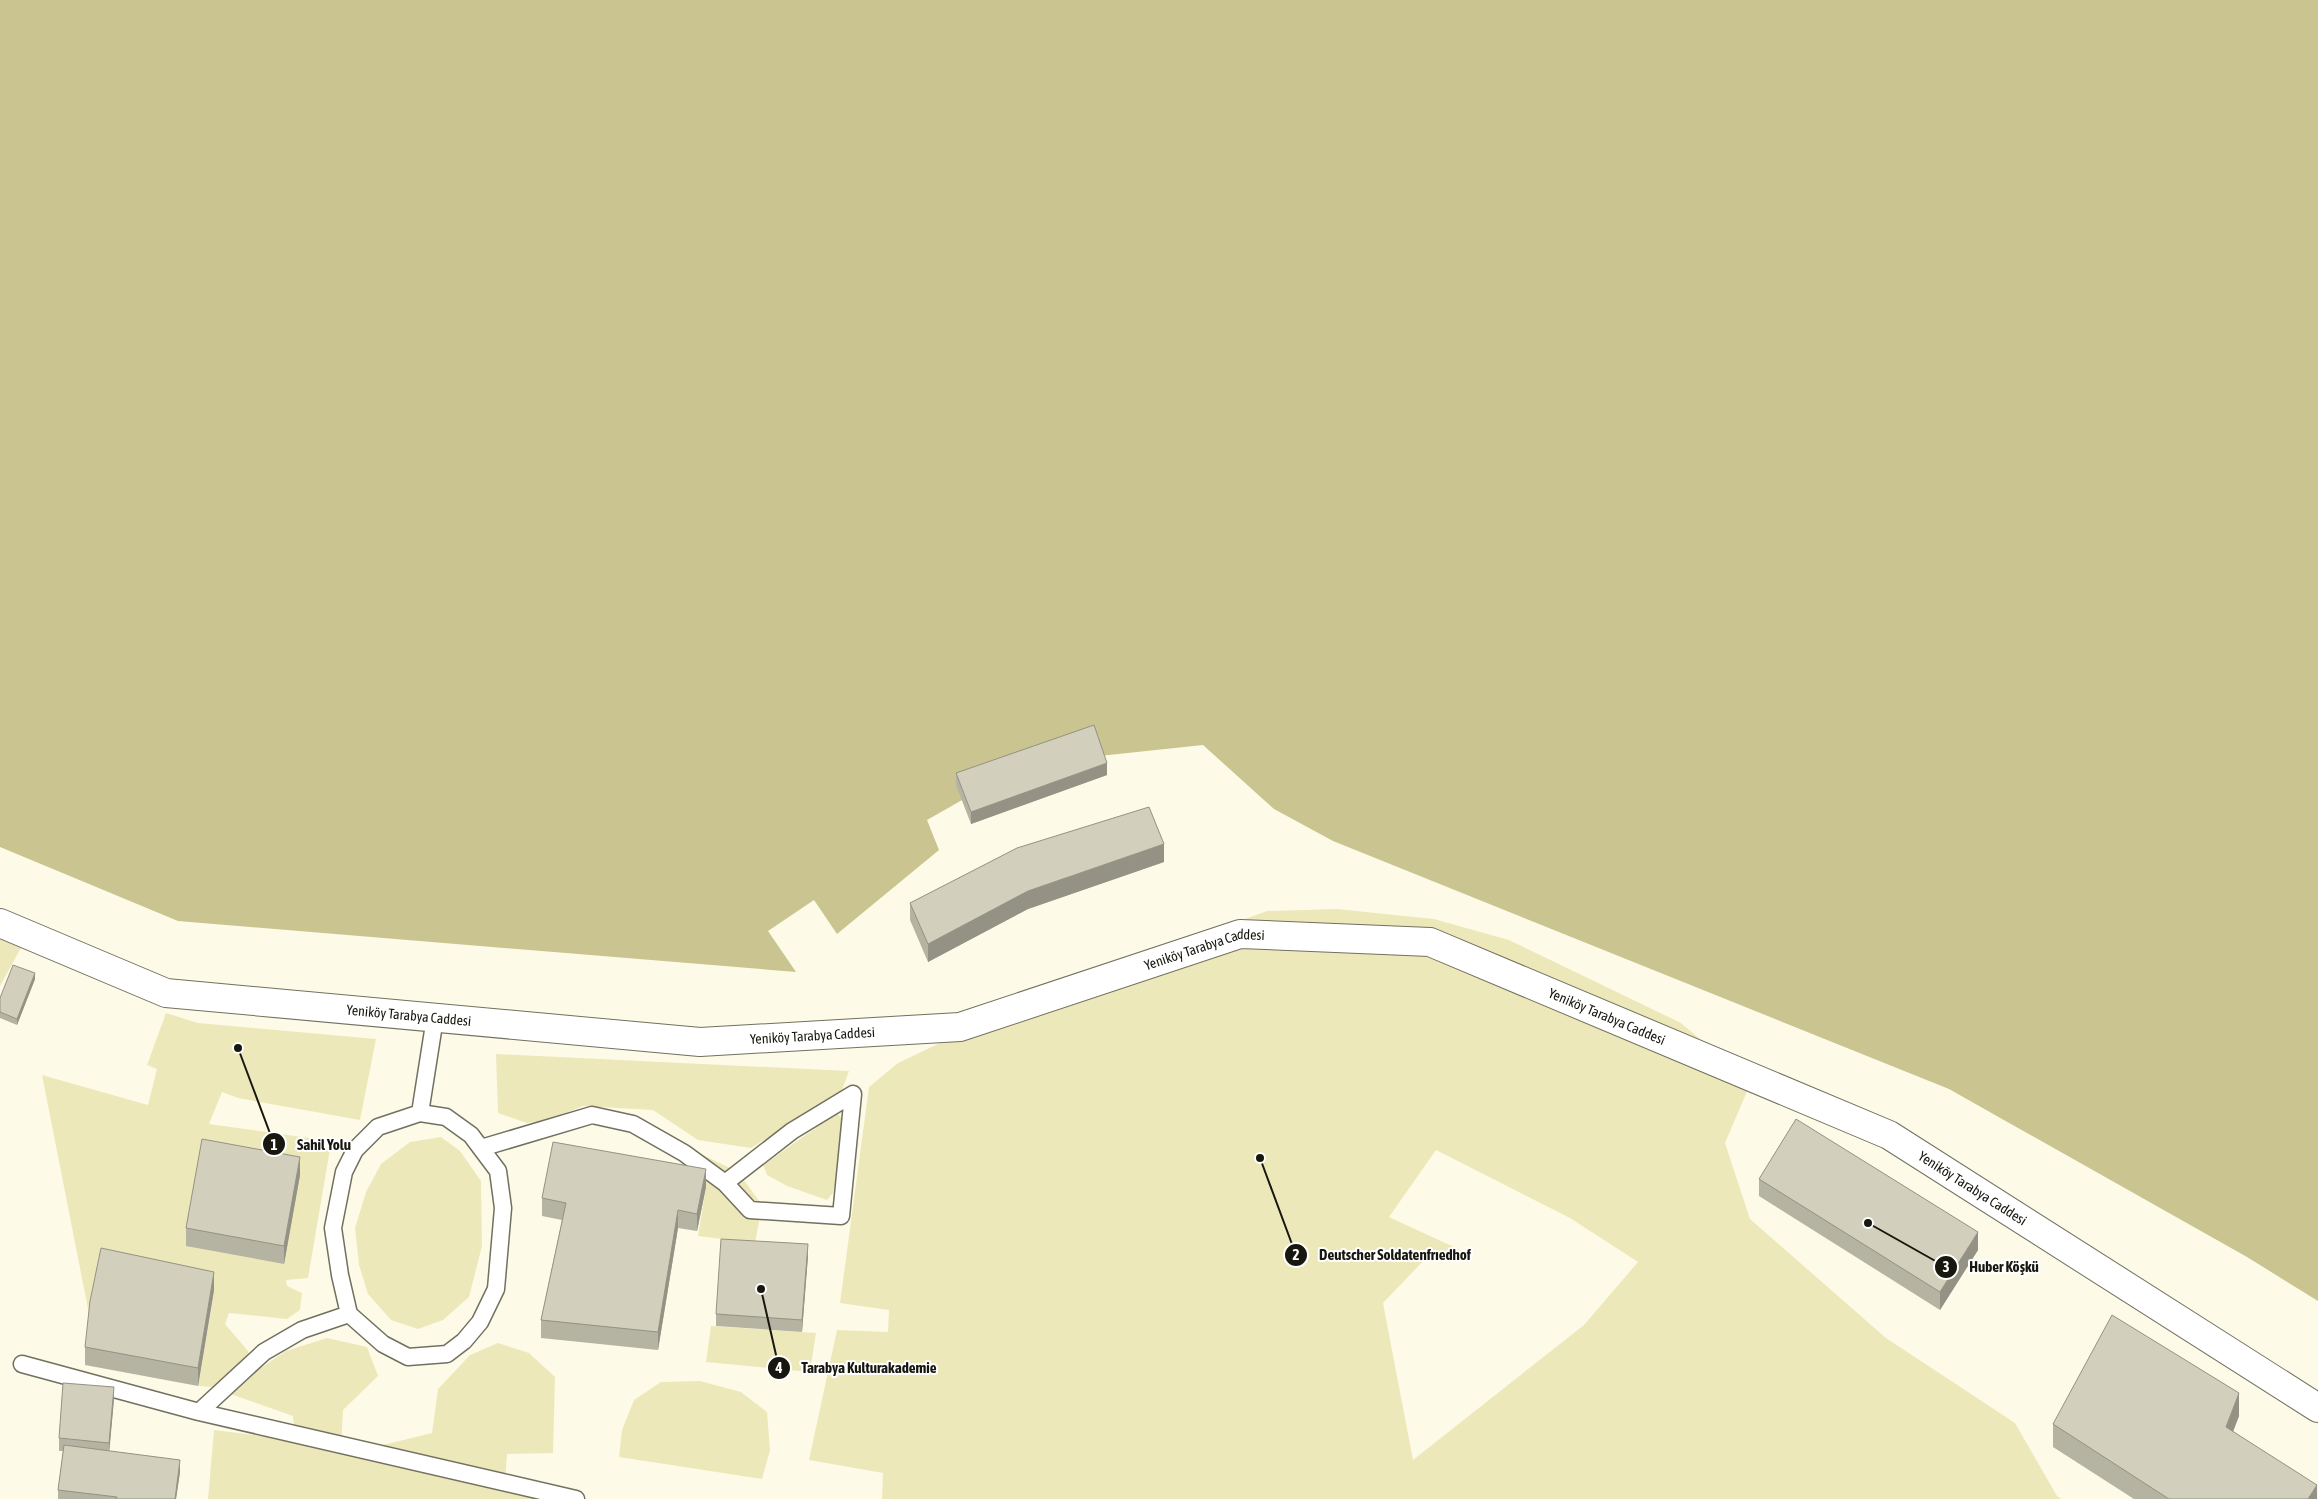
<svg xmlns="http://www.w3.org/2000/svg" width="2318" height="1499" font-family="'Asap Condensed',sans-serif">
<rect width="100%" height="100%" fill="#fdfbe7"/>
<path fill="#ede8ba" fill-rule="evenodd" d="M1337,909L1434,919L1509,940L1681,1023L1751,1082L1725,1143L1750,1219L1886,1338L2015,1423L2057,1496L2061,1499H882L883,1473L809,1460L837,1330L888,1332L889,1310L840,1303L869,1087L898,1063L1056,988L1267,911ZM1436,1150L1570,1218L1638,1262L1584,1325L1413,1460L1383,1303L1428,1256L1469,1254L1389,1217Z
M0,938L22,946L0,986Z
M166,1013L198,1023L376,1039L360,1120L238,1098L222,1092L209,1124L309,1138L330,1149L308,1278L286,1280L287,1286L302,1293L300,1310L287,1319L229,1313L225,1324L248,1351L252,1374L286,1351L327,1338L367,1347L378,1376L343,1410L341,1446H379L432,1433L438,1389L470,1355L498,1343L529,1353L555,1377L553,1453L507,1454L505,1482L563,1499H208L214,1430L295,1440L293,1416L211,1387L198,1386L214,1291L90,1319L42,1075L148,1105L157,1069L147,1065Z
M496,1054L849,1071L841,1093L751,1148L698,1140L653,1110L583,1106L545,1121L527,1123L498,1113Z
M837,1113L846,1123L833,1193L827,1200L787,1186L767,1175L763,1165Z
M441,1137L460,1151L481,1181L482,1246L469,1297L443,1320L418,1329L391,1320L368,1294L359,1265L355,1228L366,1192L381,1164L410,1142Z
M693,1150L738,1172L762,1205L755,1243L698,1236L706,1187Z
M711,1326L816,1333L810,1372L706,1362Z
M700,1381L741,1392L767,1412L770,1450L762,1479L619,1457L622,1430L634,1400L661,1382Z"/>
<path fill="#cac491" d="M0,0H2318V1301L2247,1257L1949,1089L1333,841L1274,809L1203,745L1052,761L985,787L927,820L939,850L837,934L814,900L768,931L796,972L178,921L0,847Z"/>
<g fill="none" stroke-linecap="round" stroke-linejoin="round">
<g stroke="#72705e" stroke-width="19">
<path id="service" d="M420,1113L446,1117L471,1135L498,1171L503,1208L496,1289L480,1322L464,1341L447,1354L408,1357L383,1344L349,1314L340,1275L333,1228L344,1172L355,1150L378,1127Z
M420,1113L435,1018
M481,1148L592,1115L633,1124L684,1153L725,1183L750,1210L841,1216L853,1094L792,1131L725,1183
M22,1364L199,1412L576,1499
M199,1412L264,1352L302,1330L349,1314"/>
</g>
<g stroke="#72705e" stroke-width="30">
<g id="primary">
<path id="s1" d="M0,923L166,993L700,1042L960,1027L1240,934L1430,942L1889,1135L2318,1408"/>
</g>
</g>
<use href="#service" stroke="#fff" stroke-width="16"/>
<use href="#primary" stroke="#fff" stroke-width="28"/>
</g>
<path fill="#b5b3a2" d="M956,773L1107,775L971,824L956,785Z
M1164,862L1028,909L928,962L910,920V903Z
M35,979L17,1025L0,1018V998Z
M300,1175L284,1264L186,1246V1228Z
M1759,1179L1978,1250L1940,1310L1759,1196Z
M706,1187L697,1231L678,1228L658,1350L541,1338V1320L562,1220L542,1216V1198Z
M808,1256L802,1332L716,1326V1314Z
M214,1290L198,1386L85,1365V1347Z
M114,1399L109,1451L180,1472L176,1499H58V1490L63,1451H59V1438Z
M2239,1416L2233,1431L2317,1499H2134L2053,1447V1424Z"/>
<path fill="#939284" d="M1107,763V775L971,824V812Z
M1164,844V862L1028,909L928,962V944L1028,891Z
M35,973V979L17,1025V1019Z
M300,1157V1175L284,1264V1246Z
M706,1169V1187L697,1231V1214Z
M678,1210V1228L658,1350V1332Z
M1978,1232V1250L1940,1310V1292Z
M808,1244V1256L802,1332V1320Z
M214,1272V1290L198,1386V1368Z
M114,1387V1399L109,1455V1443Z
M2239,1393V1416L2226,1450V1427Z
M180,1460V1472L176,1499H175Z
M2317,1485V1499H2308Z"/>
<path fill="#d2d0bc" stroke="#939284" d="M1094,725L1107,763L971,812L956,773Z
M1149,807L1164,844L1028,891L928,944L910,903L1017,848Z
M13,965L35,973L17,1019L0,1012V998Z
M1796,1119L1978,1232L1940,1292L1759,1179Z
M202,1139L300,1157L284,1246L186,1228Z
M553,1142L706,1169L697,1214L678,1210L658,1332L541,1320L566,1203L542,1198Z
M721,1239L808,1244L802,1320L716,1314Z
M101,1248L214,1272L198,1368L85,1347L90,1301Z
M2112,1315L2239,1393L2226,1427L2317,1485L2308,1499H2169L2053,1424Z
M63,1383L114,1387L109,1443L59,1438Z
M64,1445L180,1460L175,1499H116L117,1497L58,1490Z"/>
<g text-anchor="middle" stroke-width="4" stroke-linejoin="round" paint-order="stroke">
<g font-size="14" fill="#171710" stroke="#fff">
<text dy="5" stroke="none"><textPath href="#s1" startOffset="1234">Yeniköy Tarabya Caddesi</textPath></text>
<text dy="5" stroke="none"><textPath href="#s1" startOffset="424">Yeniköy Tarabya Caddesi</textPath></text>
<text dy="5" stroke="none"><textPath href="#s1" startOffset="1654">Yeniköy Tarabya Caddesi</textPath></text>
<text dy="5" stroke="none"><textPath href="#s1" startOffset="829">Yeniköy Tarabya Caddesi</textPath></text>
<text dy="5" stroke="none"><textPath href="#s1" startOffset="2059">Yeniköy Tarabya Caddesi</textPath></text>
</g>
</g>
<path fill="none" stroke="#171710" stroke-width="2" d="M238 1048L274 1144M1260 1158L1296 1255M1868 1223L1946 1267M761 1289L779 1368"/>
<g fill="#171710" stroke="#fff" stroke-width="2">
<circle cx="238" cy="1048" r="5"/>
<circle cx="1260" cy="1158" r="5"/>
<circle cx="1868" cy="1223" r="5"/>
<circle cx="761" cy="1289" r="5"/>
<circle cx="274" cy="1144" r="12"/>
<circle cx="1296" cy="1255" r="12"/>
<circle cx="1946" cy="1267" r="12"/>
<circle cx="779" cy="1368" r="12"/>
</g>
<g font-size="15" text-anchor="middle" font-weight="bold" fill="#fff">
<text x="274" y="1150">1</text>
<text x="1296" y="1260">2</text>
<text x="1946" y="1272">3</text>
<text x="779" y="1373">4</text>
</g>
<g font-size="15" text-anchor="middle" font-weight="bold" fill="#171710" stroke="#fff" stroke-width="4" stroke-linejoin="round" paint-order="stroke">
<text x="324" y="1150">Sahil Yolu</text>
<text x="1395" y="1260">Deutscher Soldatenfrıedhof</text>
<text x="2004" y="1272">Huber Köşkü</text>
<text x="869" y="1373">Tarabya Kulturakademie</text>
</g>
</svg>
